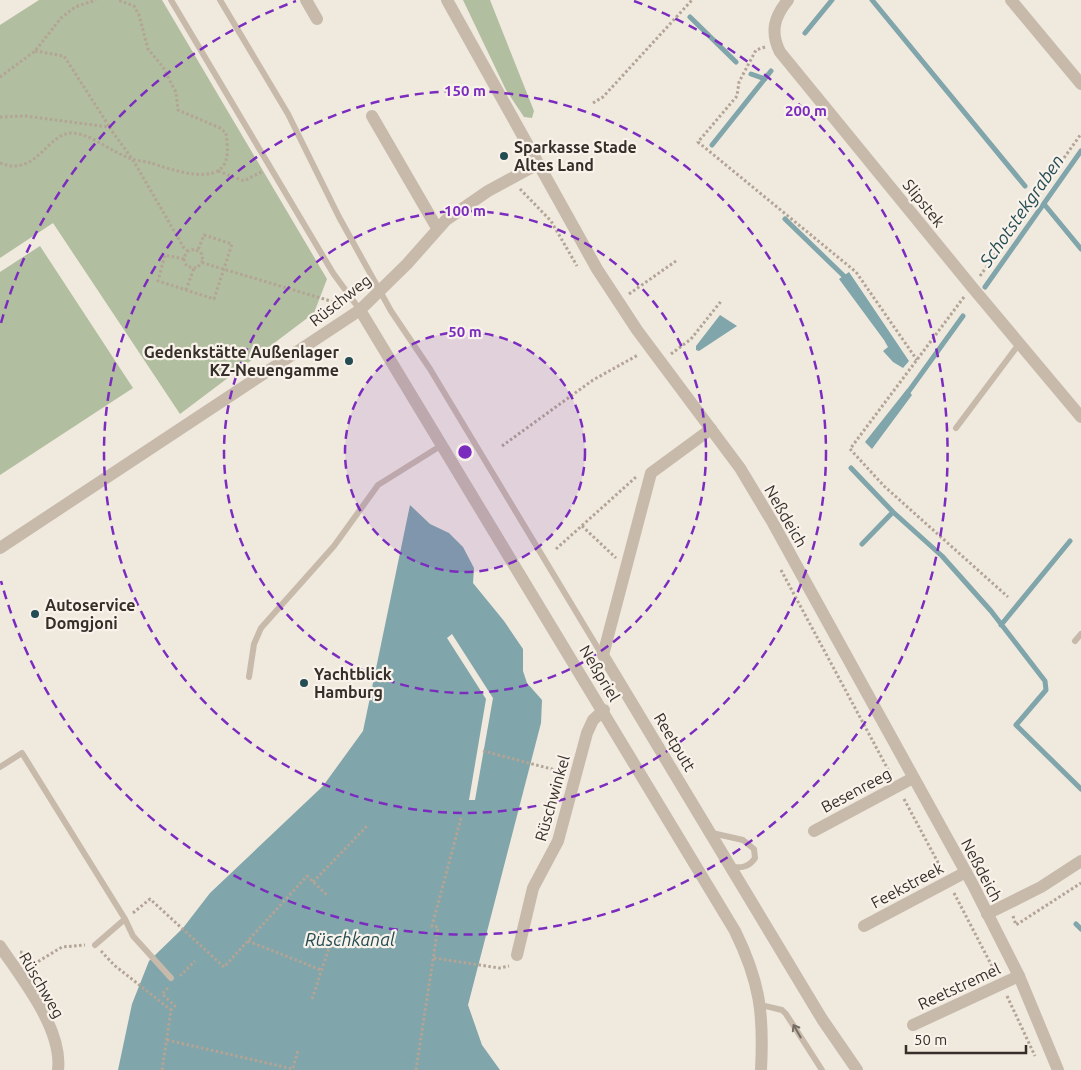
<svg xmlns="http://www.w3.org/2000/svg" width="1081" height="1070" font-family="Ubuntu,sans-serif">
<rect width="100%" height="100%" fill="#f0e9de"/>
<path fill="#b1be9f" d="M39,0H162L327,279L314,313L180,414L53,223L0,258V25Z
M463,0H490L534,111L532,118L524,117L506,90Z
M40,246L133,388L0,475V272Z"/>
<path fill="#80a5aa" d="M849,272L909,361L903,368L893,362L883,351L888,347L884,340L839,279Z
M720,315L737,326L699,351L696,350V346Z
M907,389L912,395L872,449L865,442Z
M410,505L430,524L449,533L463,547L474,568L473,583L504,621L523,649V671L527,683L542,700L541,723L468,1005L482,1045L500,1070H118L132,1004L149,961L183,928L210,893L323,786L363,731Z"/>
<path fill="#f0e9de" d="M452,634L493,698L475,800H469L486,699L447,638Z"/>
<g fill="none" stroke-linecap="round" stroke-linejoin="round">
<path stroke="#80a5aa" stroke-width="5" d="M872,0L1025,186
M690,17L736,62
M805,33L832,0
M751,74L765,79
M712,145L771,71
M1044,204L1081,249
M785,219L848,280
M985,287L1081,151
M906,395L963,316
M851,468L893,512L942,556L991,611L1045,681L1046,690L1016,725L1081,789
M862,544L893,512
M1001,625L1070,541
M1076,924L1081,929"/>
<path stroke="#b3a495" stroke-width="3" stroke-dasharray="2.5 2.5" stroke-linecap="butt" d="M765,47L756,50L739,82L737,96L698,142L856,272L917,360
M35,51L64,56L109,126
M0,77L35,51L61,18L75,7L96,0
M593,103L603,97L692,0
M0,117L25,116L109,127L133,160L184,248L188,251
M0,163C37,178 47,132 73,133C94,135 112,153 132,159C138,161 145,161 151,163C167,168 214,186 225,163C229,154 227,142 226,133L220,128L178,110L176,92L170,81L163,67L148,49L139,15L134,6L118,0
M218,171L244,181L263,171
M520,189L551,221L577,266
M184,259L165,255L158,281L214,299L232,244L204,235L198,250
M203,261L197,268L188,267C183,262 183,256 188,251L195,249L202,254L203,263L344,305
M980,276L1081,134
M186,290L194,268
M629,294L676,261
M964,297L850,449L884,486L1008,597
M671,354L691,339L722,300
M502,446L593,380L638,355
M582,526L616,558
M556,549L636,477
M781,570L891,775
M483,751L563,772
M904,799L942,870
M313,882L367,826
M954,893L995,972
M133,913L150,899L224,967L307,876L327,895
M1013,916L1016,925L1081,883
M248,941L321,970
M101,951L114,965L171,1010
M20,952L27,953L34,964L62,947L85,945
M434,958L499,968L509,966
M180,976L195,961
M1007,996L1035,1056
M312,999L333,936
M167,1040L293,1069
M293,1068L298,1050
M162,1070L171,1010L175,1006L162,994L169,987
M416,1070L438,927L432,926L461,818"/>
<path stroke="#c7baab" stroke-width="6" d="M171,0L333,273L360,310
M220,0L288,114L339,217L391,311L430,369L602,655
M956,428L1019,344
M1075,641L1081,634
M249,677L254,644L261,628L334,546L378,485L442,445
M0,767L22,753L125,919L133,936L171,978
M712,833L743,840L754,849L755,858C749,867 742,868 732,867
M95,945L125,919
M761,1005L782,1010L786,1014L822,1070"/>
<path stroke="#c7baab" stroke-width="12" d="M306,0L317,19
M788,0C774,17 770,32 780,52L972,287L1081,417
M1011,0L1081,84
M372,116L437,228
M360,310L735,931C760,982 764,1014 761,1070
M711,429L651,473L603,655L822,1019L857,1070
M0,548L360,310L407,264L446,220L488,191L538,164
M814,831L913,778
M987,914L1041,887L1081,861
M864,926L966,872
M0,946C22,979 63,1029 58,1070
M517,955L533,888L558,841L587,733L593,720L604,710
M913,1025L1019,976"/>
<path stroke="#c7baab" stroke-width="12" d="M447,0L597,269L637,330L740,468L773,523L973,885L1019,976L1058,1070"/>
</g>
<defs><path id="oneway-shaft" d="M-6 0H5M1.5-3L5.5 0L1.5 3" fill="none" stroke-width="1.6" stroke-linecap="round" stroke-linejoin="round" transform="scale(1.25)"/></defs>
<use stroke="#776d64" href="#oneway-shaft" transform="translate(797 1031) rotate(-120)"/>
<circle cx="465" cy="452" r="120" fill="#7b2cbf" fill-opacity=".12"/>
<g fill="none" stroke="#7b2cbf" stroke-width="2.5" stroke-dasharray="9 6">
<circle cx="465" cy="452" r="120"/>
<circle cx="465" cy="452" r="241"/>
<circle cx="465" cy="452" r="361"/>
<path d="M1 323A482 482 0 0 1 296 1M634 1A482 482 0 1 1 1 581"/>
</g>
<g fill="#234c53" stroke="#f8f2ea" stroke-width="2">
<circle cx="504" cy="156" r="5"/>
<circle cx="349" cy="361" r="5"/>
<circle cx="35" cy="614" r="5"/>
<circle cx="304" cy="683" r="5"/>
</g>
<g text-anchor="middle" stroke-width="4.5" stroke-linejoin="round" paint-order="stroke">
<g font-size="16" font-weight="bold" fill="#352e29" stroke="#f8f2ea" text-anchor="start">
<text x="514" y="153">Sparkasse Stade<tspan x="514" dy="18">Altes Land</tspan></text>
<text x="339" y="358" text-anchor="end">Gedenkstätte Außenlager<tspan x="339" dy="18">KZ-Neuengamme</tspan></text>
<text x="45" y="611">Autoservice<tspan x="45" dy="18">Domgjoni</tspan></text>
<text x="314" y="680">Yachtblick<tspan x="314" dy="18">Hamburg</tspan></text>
</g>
<g font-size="16" fill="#352e29" stroke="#f8f2ea">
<text transform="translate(924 203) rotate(51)" y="6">Slipstek</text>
<text transform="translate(340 300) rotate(-38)" y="6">Rüschweg</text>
<text transform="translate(786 516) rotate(60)" y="6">Neßdeich</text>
<text transform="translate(600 673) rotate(59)" y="6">Neßpriel</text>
<text transform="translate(675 742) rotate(59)" y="6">Reetputt</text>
<text transform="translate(856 790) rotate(-28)" y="6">Besenreeg</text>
<text transform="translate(552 798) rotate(-74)" y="6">Rüschwinkel</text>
<text transform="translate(982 870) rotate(62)" y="6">Neßdeich</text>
<text transform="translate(907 885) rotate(-28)" y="6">Feekstreek</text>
<text transform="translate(42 985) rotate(60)" y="6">Rüschweg</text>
<text transform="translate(959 986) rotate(-25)" y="6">Reetstremel</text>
</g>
<g font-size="18" font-style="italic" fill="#234c53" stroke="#f8f2ea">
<text transform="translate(1022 211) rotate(-55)" y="6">Schotstekgraben</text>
<text x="350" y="946">Rüschkanal</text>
</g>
</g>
<circle cx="465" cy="452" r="8" fill="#7b2cbf" stroke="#f8f2ea" stroke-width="2.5"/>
<g font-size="15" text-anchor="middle" font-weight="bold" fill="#7b2cbf" stroke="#f8f2ea" stroke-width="4.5" stroke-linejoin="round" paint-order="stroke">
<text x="465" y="96">150 m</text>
<text x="806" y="116">200 m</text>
<text x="465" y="216">100 m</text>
<text x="465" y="337">50 m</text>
</g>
<path d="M906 1045v8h120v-8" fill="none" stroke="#352e29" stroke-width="2.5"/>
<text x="914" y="1045" font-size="15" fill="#352e29" stroke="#f8f2ea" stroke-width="4" paint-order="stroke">50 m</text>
</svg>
